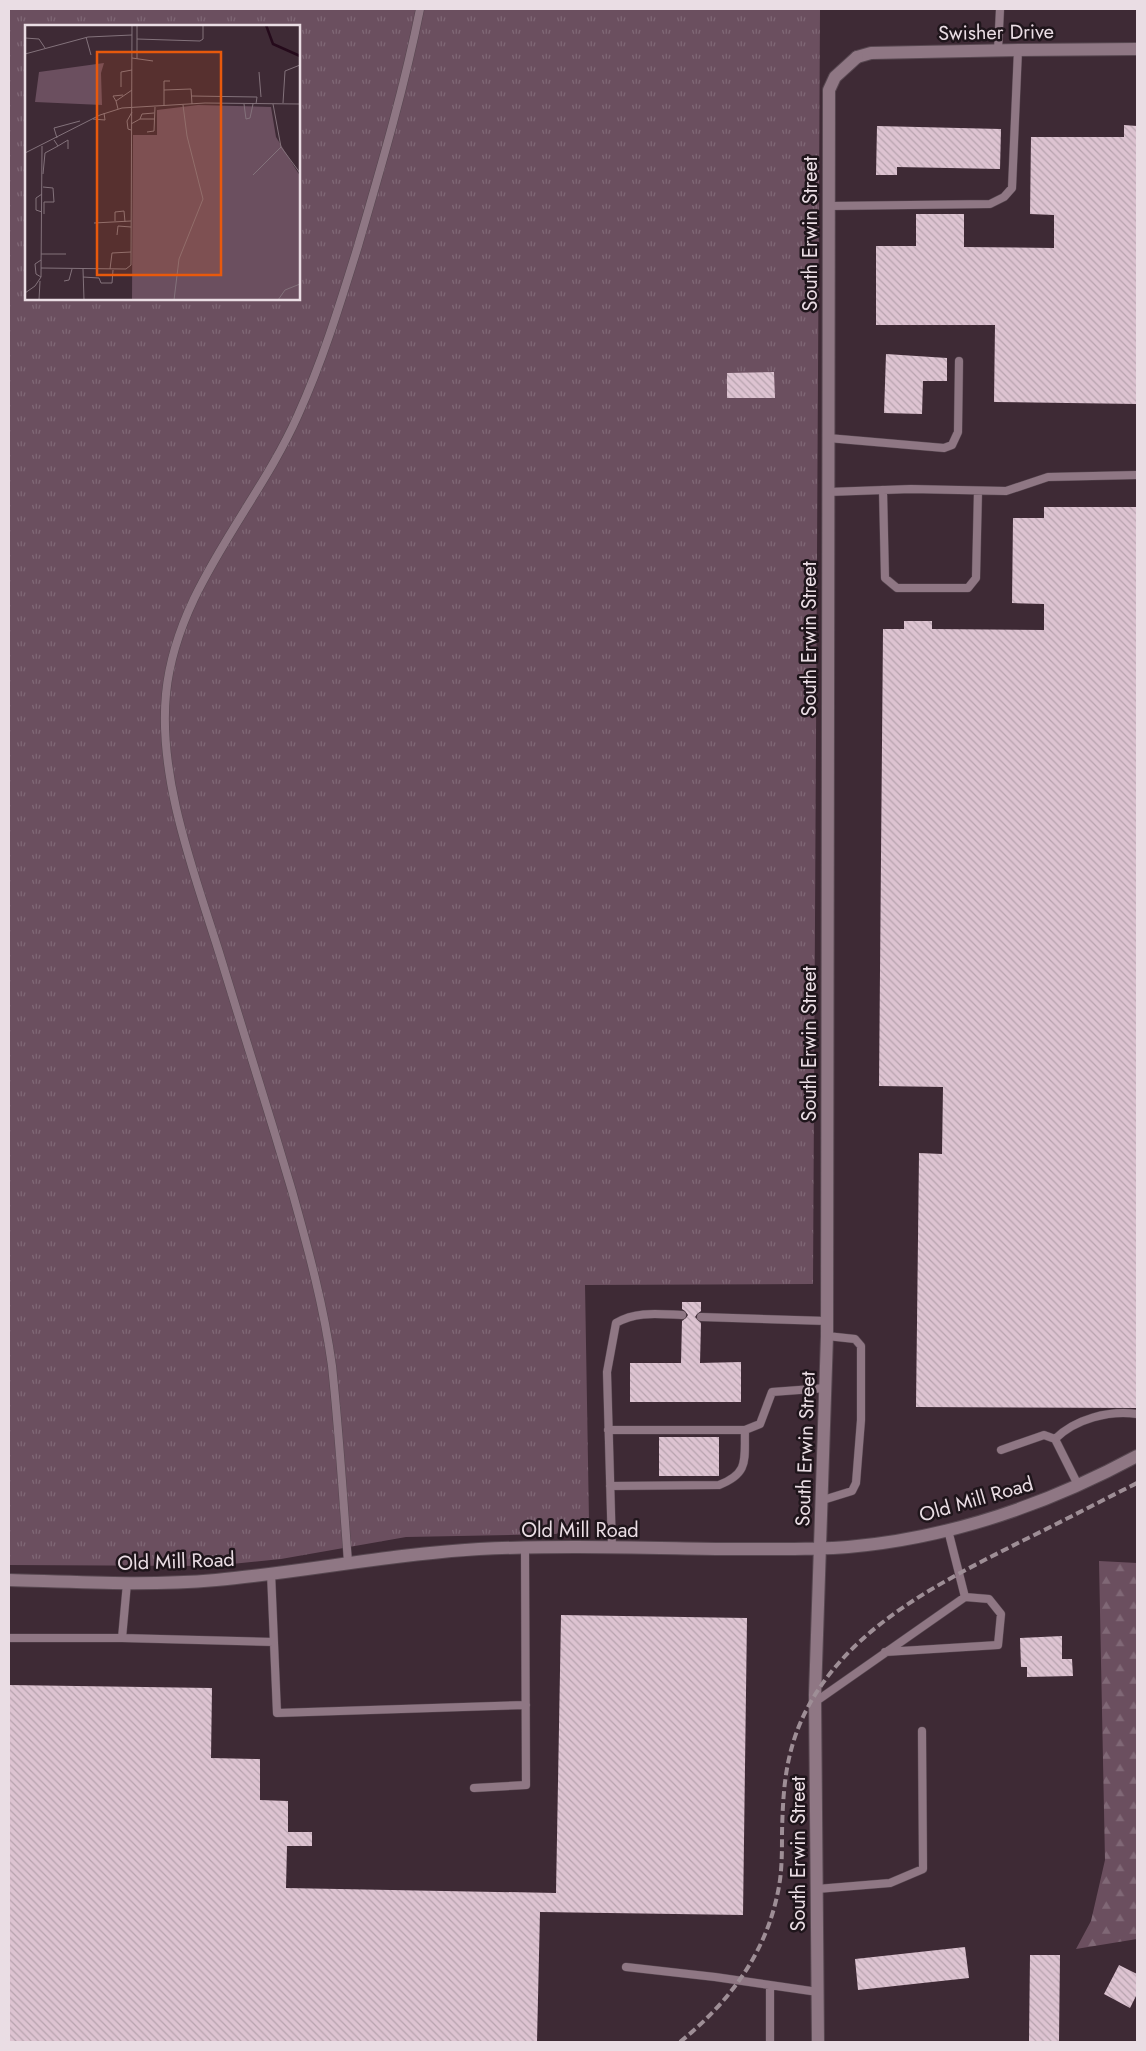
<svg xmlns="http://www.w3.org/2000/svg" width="1146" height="2051" font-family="Jost,sans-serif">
<defs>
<pattern id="grass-tufts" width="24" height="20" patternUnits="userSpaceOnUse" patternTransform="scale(1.25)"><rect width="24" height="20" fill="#6b4f5f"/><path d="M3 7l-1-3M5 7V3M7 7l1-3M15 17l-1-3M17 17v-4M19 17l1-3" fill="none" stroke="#806876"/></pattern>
<pattern id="forest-firs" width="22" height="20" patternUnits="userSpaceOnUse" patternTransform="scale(1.25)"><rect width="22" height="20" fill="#6b4f5f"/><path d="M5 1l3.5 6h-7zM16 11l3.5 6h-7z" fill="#806876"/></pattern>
<pattern id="building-back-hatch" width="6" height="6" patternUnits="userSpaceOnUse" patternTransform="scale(1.25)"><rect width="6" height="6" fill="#ddc3d1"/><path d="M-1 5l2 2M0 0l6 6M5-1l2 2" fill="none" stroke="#b7a3ae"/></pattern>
</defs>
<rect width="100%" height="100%" fill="#3e2a35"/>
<path fill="url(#grass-tufts)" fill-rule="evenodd" d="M9,9H820L813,1284L585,1285L589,1521L556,1534L406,1537L281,1559L212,1566L9,1565ZM26,26H299V299H26Z"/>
<path fill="url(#forest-firs)" d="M1099,1561L1137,1563V1939L1076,1949L1091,1921L1105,1860Z"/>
<path fill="url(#building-back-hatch)" d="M1124,125L1137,126V404L994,402L995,325H876V246H916V214H964V247L1054,248V215L1030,214L1031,137H1124Z
M877,126L1001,129L1000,169L897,167V175H876Z
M886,354L947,358V381H923L922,414L884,413Z
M774,372L775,398H727V373Z
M1044,507H1137V1408L916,1407L919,1153L942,1154L943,1087L879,1086L883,629H904V621H932V629L1044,630V604L1012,603L1013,518H1044Z
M682,1302H701V1311L697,1314L695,1317L701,1323L700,1363L741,1362V1402H630V1363H681L682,1321L686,1318L688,1315L685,1311L682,1309Z
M659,1437H719V1476H659Z
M561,1615L747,1618L743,1915L540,1912L537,2042H9V1685L212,1688L211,1758L260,1759V1800L288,1801V1832H312V1846H287L286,1888L556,1893Z
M1062,1636V1659H1072L1073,1676L1027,1677V1667H1021L1020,1638Z
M965,1947L969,1978L858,1990L855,1959Z
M1030,1955H1060L1059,2042H1029Z
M1119,1965L1137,1974V1994L1130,2008L1104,1994Z"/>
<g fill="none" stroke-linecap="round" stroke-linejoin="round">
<g stroke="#574750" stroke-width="9">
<path id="service" d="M998,50L1000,9
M829,206L990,204L1004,197L1012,188L1018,50
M828,438L944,448L952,445L958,432L959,361
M883,490L885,578L897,588H968L976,578L978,491
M828,492L911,489L1006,491L1048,477L1137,475
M701,1317L827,1321
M608,1430H745L760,1424L772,1392L826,1388
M1001,1450L1044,1435L1055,1439
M1078,1485L1055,1439C1075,1419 1109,1410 1137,1414
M610,1486L719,1485C750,1473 744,1459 745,1430
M823,1500L852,1491L856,1483L861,1420V1346L855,1339L827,1336
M612,1548L607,1372L616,1323C636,1311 658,1314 682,1315
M348,1562C343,1497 339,1431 332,1366C324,1307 308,1248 292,1191C268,1110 243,1029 218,949C193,870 158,777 166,694C176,589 257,508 298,415C323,360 340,304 358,246C381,167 404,89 420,9
M271,1573L277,1713L526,1705
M9,1638H122L274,1642
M122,1638L127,1583
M885,1652L998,1645L1001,1614L989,1599L965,1597
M815,1702L965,1597L948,1530
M474,1788L526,1785L525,1548
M817,1889L890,1883L923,1869L922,1731
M626,1967L715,1977L818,1992
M770,1985V2042"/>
</g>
<g stroke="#574750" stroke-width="14">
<path id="minor" d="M857,57L871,53L1018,50L1137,49"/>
</g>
<g stroke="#574750" stroke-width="14">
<path id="tertiary" d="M9,1580C78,1582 147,1586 216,1580C304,1572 391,1554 479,1549C563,1545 648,1548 733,1549C771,1549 810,1550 848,1547C950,1538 1048,1504 1137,1456
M818,2042L815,1695L827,1336L829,90L835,77L857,57"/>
</g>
<use href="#service" stroke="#8f7784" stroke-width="8"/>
<use href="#minor" stroke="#8f7784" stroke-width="12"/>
<use href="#tertiary" stroke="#8f7784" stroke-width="12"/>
<path stroke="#9e8e96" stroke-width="4" stroke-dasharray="8 4" stroke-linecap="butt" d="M680,2042C732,2000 770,1948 780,1880C782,1865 782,1849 782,1833C783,1786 786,1747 809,1705C854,1624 943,1581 1022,1541C1061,1522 1099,1502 1137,1483"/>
</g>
<g text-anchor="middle" stroke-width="5" stroke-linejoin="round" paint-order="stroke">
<g font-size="20" fill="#eadde4" stroke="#1f151b">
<text transform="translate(996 32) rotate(-1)" y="7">Swisher Drive</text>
<text transform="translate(810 234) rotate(-90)" y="7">South Erwin Street</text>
<text transform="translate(809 639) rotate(-90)" y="7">South Erwin Street</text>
<text transform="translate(809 1044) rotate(-90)" y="7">South Erwin Street</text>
<text transform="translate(805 1449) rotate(-88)" y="7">South Erwin Street</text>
<text transform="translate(976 1499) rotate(-16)" y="7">Old Mill Road</text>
<text x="580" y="1537">Old Mill Road</text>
<text transform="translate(176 1561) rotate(-2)" y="7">Old Mill Road</text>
<text transform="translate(798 1854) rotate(-90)" y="7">South Erwin Street</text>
</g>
</g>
<g transform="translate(25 25)">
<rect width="275" height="275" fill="#3e2a35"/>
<path d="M173,80L246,82L251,112L275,151V275H107L108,110H132V85Z" fill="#6b4f5f"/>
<path d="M79,38L76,48L77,80L10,77L14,47Z" fill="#6b4f5f"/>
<path fill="none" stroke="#250a1b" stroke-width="2.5" d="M241,0L248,19L275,31"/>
<path fill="none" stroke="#83727b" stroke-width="1" d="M112,0V34M61,12L66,30M0,13L14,14L20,23M112,14L175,16L178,14V0M0,29L63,12L107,10M0,29V65M107,33L128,36M234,47L236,72M96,62V47L107,45M139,65L166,64L167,79M166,71L232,72L231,79M91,76L88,71L98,70M258,78L260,46L275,40M219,79L221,94L225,93L228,79M248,79L256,122L275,148M139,81V56H145M93,84L91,76L107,65M68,94L80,95L79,88M115,94L117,89L129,88M106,99L115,94H130M106,105L103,104L102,96L107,87M122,107L129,106L130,82M32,113L29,103L55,96M29,115L33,121L43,115V124M0,128L75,90L97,83L180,78L275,79M18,149L20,128L33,121M228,150L256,122M18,162L28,163L29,177H19V189M17,187L11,185V173L17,169M90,196V187L99,186L100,197M69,198L106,196M92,210L93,201L106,202M16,229H41M16,243L101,244L106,240L107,0M58,244L59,275M85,244L87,228L106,227M16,252L11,249L10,239L16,235M58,252L74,253L76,258H87L88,245M39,256L44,255L47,244M0,268L10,261L16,252L17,121M14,275L15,256M149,275L154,234L178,174L162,111L158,80M253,275L260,265L275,259"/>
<path fill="#e8590c" fill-opacity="0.15" stroke="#e8590c" stroke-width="2.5" d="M72,27H196V250H72Z"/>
<rect width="275" height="275" fill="none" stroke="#eadde4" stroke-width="2.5"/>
</g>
<rect width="1146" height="2051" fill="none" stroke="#eadde4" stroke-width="20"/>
</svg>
